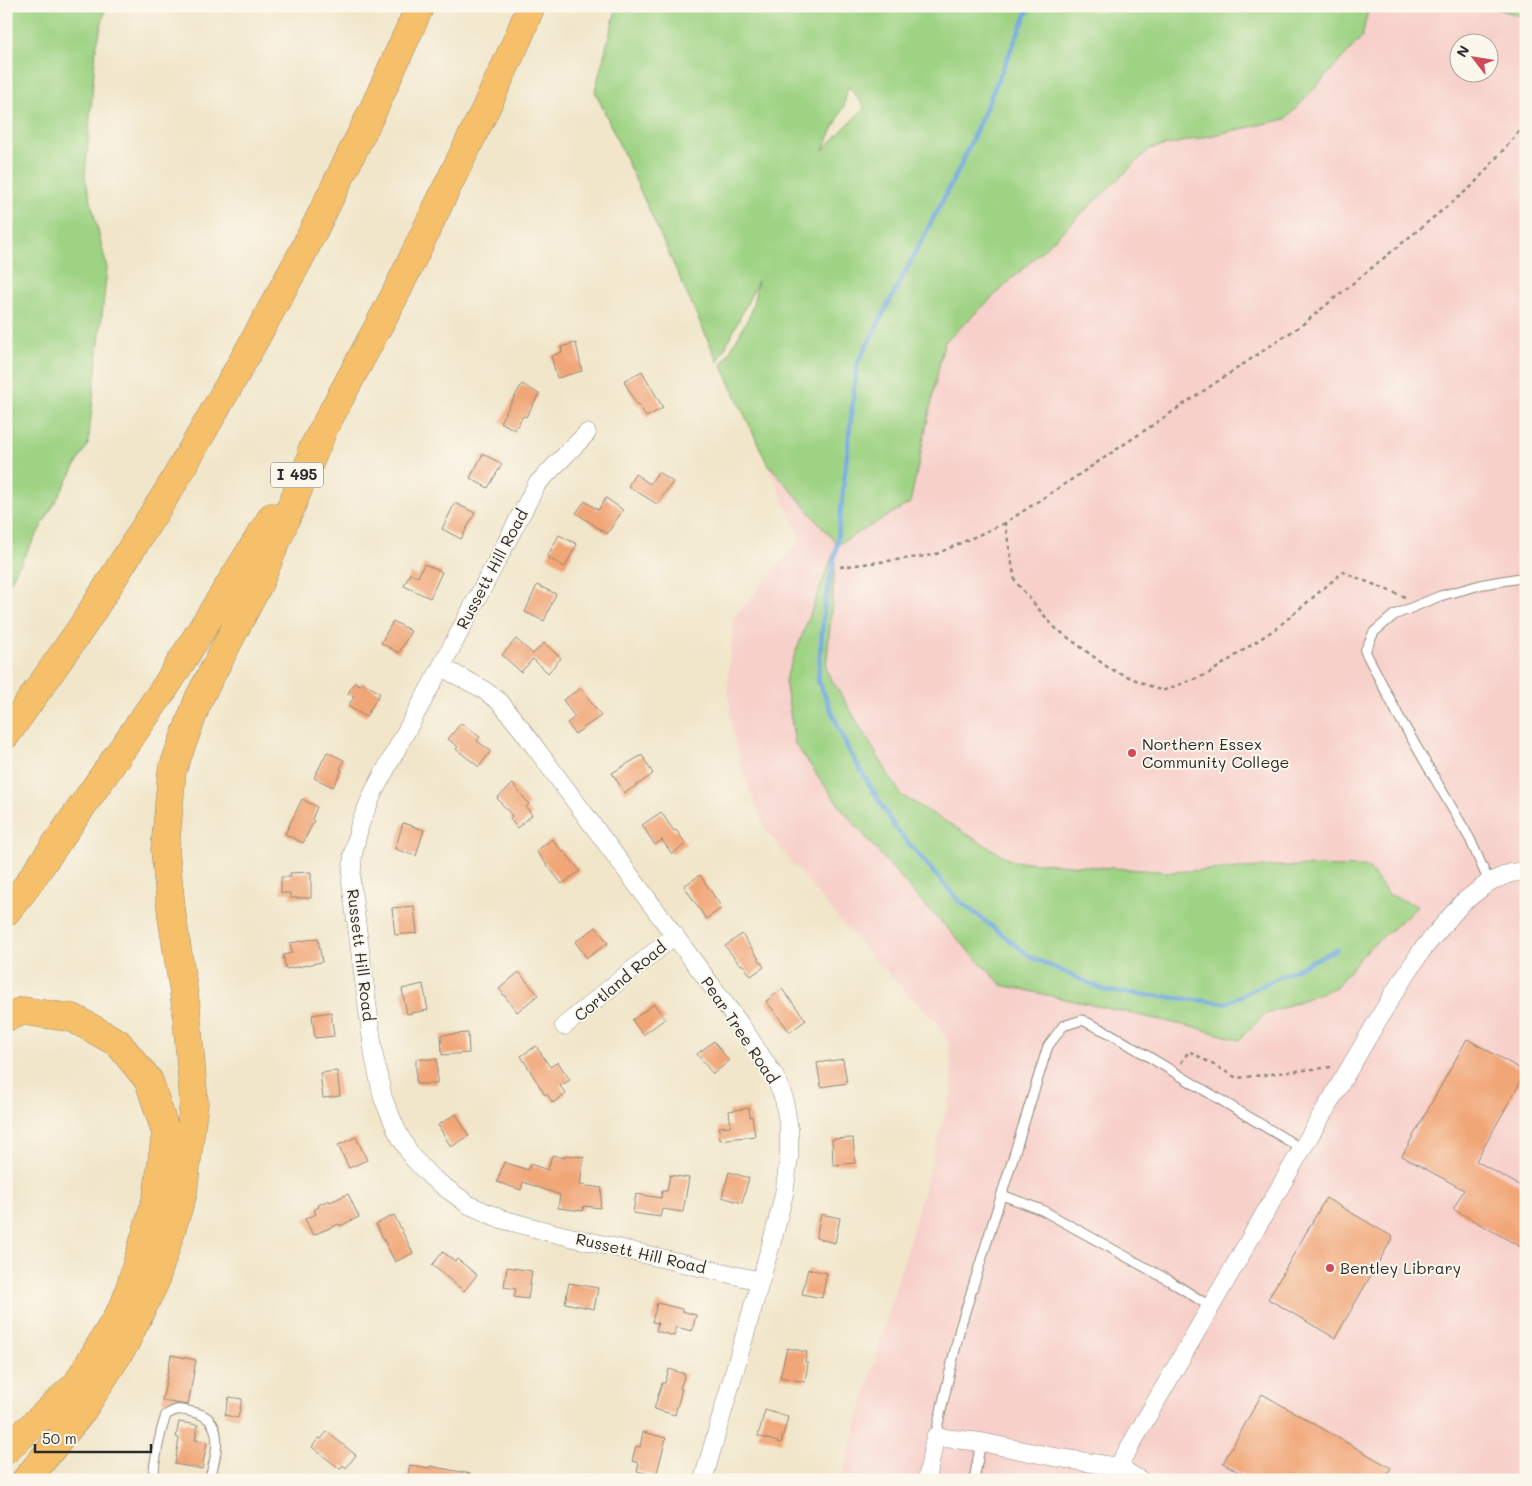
<svg xmlns="http://www.w3.org/2000/svg" width="1532" height="1486" font-family="Mali,sans-serif">
<rect width="100%" height="100%" fill="#fbf7ec"/>
<filter id="ink" filterUnits="userSpaceOnUse"><feTurbulence type="fractalNoise" baseFrequency=".02" numOctaves="2"/><feDisplacementMap in="SourceGraphic" scale="10" xChannelSelector="R" yChannelSelector="G"/><feConvolveMatrix kernelMatrix="1 2 1 2 8 2 1 2 1" color-interpolation-filters="sRGB"/></filter>
<filter id="wash" filterUnits="userSpaceOnUse"><feTurbulence type="fractalNoise" baseFrequency=".0096" numOctaves="4" result="noise"/><feDisplacementMap in="SourceGraphic" scale="20" xChannelSelector="R" yChannelSelector="G"/><feGaussianBlur stdDeviation="1.12" result="paint"/><feColorMatrix in="noise" values="0 0 0 0 0 0 0 0 0 0 0 0 0 0 0 0 0 1.4 0 .05"/><feComposite in="paint" operator="in"/></filter>
<g filter="url(#wash)">
<rect width="100%" height="100%" fill="#f1e6ca"/>
<path fill="#f7d0ca" fill-rule="evenodd" d="M895,6H1490L1526,18V1480H841L952,1090L950,1045L937,1023L872,957L825,903L767,832L744,777L732,729L728,689L729,661L734,617L801,539L733,388L857,142ZM1460,42H1490V72H1460Z"/>
<path fill="#9fd384" stroke="#657f58" fill-rule="evenodd" d="M6,6H106L96,47L85,177L107,268L88,444L8,585L6,586Z
M617,6H1369L1362,37L1286,119L1150,149L944,343L910,503L837,545L826,670L901,795L1012,861L1170,872L1278,866L1368,867L1388,894L1418,906L1363,954L1336,987L1264,1015L1239,1040L1201,1029L1002,985L917,897L841,808L795,744L785,680L837,544L766,461L722,366L751,313L758,281L718,362L595,91ZM848,86L865,107L823,150L844,106Z
M1490,6H1526V18Z"/>
<g fill="none" stroke-linecap="round" stroke-linejoin="round">
<path stroke="#70a7de" stroke-width="4.5" d="M1030,6L961,165L857,364L837,545L824,608L818,680L848,749L896,829L957,899L1031,957L1107,991L1226,1003L1337,949"/>
</g>
<g id="blocks">
<path fill="#f1a677" d="M576,343L582,371L557,378L551,356L562,352L561,347Z
M642,371L663,408L646,417L639,404L637,405L624,381Z
M522,384L539,394L526,417L523,416L515,430L500,422Z
M483,454L502,464L488,488L470,478Z
M658,472L673,482L657,504L628,486L635,474L650,484Z
M606,498L623,510L607,534L576,513L585,501L598,510Z
M455,503L475,513L461,539L442,529Z
M559,535L577,544L565,567L547,557Z
M424,564L442,572L430,598L404,586L410,573L418,577Z
M537,585L556,594L544,621L525,612Z
M393,621L411,631L399,653L381,643Z
M516,639L533,654L544,643L561,658L548,673L533,659L521,672L502,655Z
M355,682L360,685L362,682L380,693L366,717L348,706L354,697L348,693Z
M581,688L601,716L575,734L567,723L575,717L563,700Z
M461,723L480,737L477,741L491,751L479,767L456,749L458,747L448,739Z
M327,752L344,760L340,769L342,770L333,787L314,778Z
M642,755L653,774L625,793L612,773Z
M513,784L529,804L526,807L532,815L517,828L510,819L512,816L497,798Z
M302,799L317,807L312,819L314,821L303,843L285,834Z
M661,812L674,831L676,830L686,844L672,854L662,840L655,845L642,825Z
M403,823L424,830L416,856L395,849Z
M552,839L562,852L564,851L580,871L562,884L536,851Z
M311,872V898H290V893H281V877H291L290,873Z
M700,875L722,908L706,919L684,886Z
M414,906L417,933L395,935L392,908Z
M596,927L608,943L587,958L575,942Z
M742,934L764,967L751,976L742,964L740,965L725,946Z
M318,938L322,962L286,969L283,955L292,953L290,943Z
M519,972L538,995L517,1012L499,989Z
M423,984L428,1010L407,1014L402,989Z
M782,989L806,1020L790,1032L766,1001Z
M654,1004L665,1019L643,1035L632,1020Z
M331,1012L334,1036L315,1038L312,1015Z
M468,1033L469,1053L442,1055L441,1035Z
M1467,1039L1526,1072L1476,1161L1526,1189V1250L1453,1209L1464,1190L1402,1156Z
M714,1041L729,1061L713,1074L697,1054Z
M536,1046L550,1067L558,1062L570,1080L560,1086L566,1094L553,1103L547,1094L545,1095L521,1056Z
M416,1059H437V1084H416Z
M843,1059L847,1083L821,1087L817,1063Z
M337,1071L340,1096L323,1098L320,1073Z
M749,1108L750,1117L752,1116L755,1136L720,1140L719,1127L731,1126L729,1111Z
M456,1114L469,1136L451,1147L438,1125Z
M356,1137L367,1160L349,1168L338,1145Z
M853,1138L855,1163L833,1165L832,1139Z
M552,1155L565,1158V1155L584,1157L580,1185L602,1188L600,1208L584,1206L583,1211L558,1208L560,1195L523,1182L521,1190L497,1182L504,1162L528,1170L530,1164L548,1170Z
M729,1172L749,1178L742,1203L722,1197Z
M670,1175L689,1178L683,1212L662,1209L660,1217L633,1213L636,1194L661,1198L662,1191H667Z
M348,1194L359,1217L340,1226L339,1224L313,1235L305,1219L316,1214L314,1210L319,1207L318,1205L329,1200L330,1202Z
M1326,1198L1393,1237L1335,1338L1268,1299Z
M821,1214L840,1218L835,1243L816,1238Z
M394,1215L413,1253L395,1262L376,1224Z
M443,1252L455,1261L457,1259L477,1275L464,1291L432,1265Z
M507,1267L532,1271L528,1299L514,1297L516,1289L504,1287Z
M808,1269L827,1273L822,1298L802,1294Z
M569,1283L598,1288L594,1309L565,1303Z
M657,1303L682,1309V1311L696,1315L692,1331L676,1327L674,1336L656,1331L658,1323L652,1322Z
M787,1348L807,1352L805,1362L808,1363L805,1382L780,1377Z
M171,1355L196,1360L188,1405L162,1401Z
M669,1369L685,1374L680,1389H682L675,1415L654,1409L662,1383H665Z
M1262,1394L1391,1468L1384,1480H1253L1223,1463Z
M229,1397L242,1399L238,1418L225,1415Z
M765,1410L788,1417L781,1443L758,1436Z
M179,1422L198,1425L195,1440L207,1442L202,1469L175,1464L179,1438L176,1437Z
M327,1432L356,1455L346,1468L343,1465L340,1469L312,1447L319,1438L321,1439Z
M643,1432L666,1438L656,1476L637,1471L639,1463L632,1461L636,1446L640,1447Z
M410,1465L430,1468V1466L471,1474V1480H407Z"/>
</g>
</g>
<g filter="url(#ink)">
<use href="#blocks" fill-opacity="0" stroke="#8e887a" stroke-width="1"/>
<g fill="none" stroke-linecap="round" stroke-linejoin="round">
<g stroke="#8e887a" stroke-width="11">
<path id="lane" d="M1489,882L1470,839L1398,715L1365,651L1374,632L1394,615L1440,596L1484,584L1526,577
M1002,1195L1042,1210L1170,1281L1211,1307
M935,1437L960,1328L1048,1046L1063,1026L1082,1020L1111,1034L1302,1149
M153,1480C155,1457 159,1436 166,1415C178,1408 179,1409 192,1412C227,1417 217,1456 209,1480
M974,1480L981,1442"/>
</g>
<g stroke="#8e887a" stroke-width="19">
<path id="street" d="M587,433L537,484L441,667L374,791L360,824L353,854L351,882L374,1056L383,1098L397,1131L412,1157L431,1177L469,1205L501,1219L553,1233L760,1281
M441,667L481,688L500,702L526,735L740,1024L775,1077L784,1099L789,1129V1158L784,1194L776,1227L703,1480
M564,1026L675,935
M1118,1467L1140,1480
M927,1480L935,1437L981,1442L1054,1457L1118,1467L1302,1149L1392,996L1422,950L1462,903L1489,882L1511,873L1526,871"/>
</g>
<g stroke="#8e887a" stroke-width="29">
<path id="highway" d="M312,450L395,295L447,187L484,112L519,36L531,6
M6,735L82,627L173,483L239,368L302,254L374,108L420,6
M6,912L23,891L166,686L272,517
M6,1017L23,1011L73,1018L118,1043L149,1081L166,1133L157,1197L125,1304L77,1384L6,1450
M26,1480L80,1414L124,1345L154,1284L183,1193L194,1102L186,1007L172,917L165,850L172,771L199,698L259,583L321,435"/>
</g>
<path stroke="#8e887a" stroke-width="2.5" stroke-dasharray="4 4" stroke-linecap="butt" d="M840,567L934,555L1005,523
M1405,597L1343,572L1278,627L1208,674L1162,691L1110,669L1054,627L1015,581L1005,523L1077,476L1303,324L1472,186L1523,127L1526,122
M1181,1063L1189,1051L1237,1078L1331,1067"/>
<use href="#lane" stroke="#fff" stroke-width="9"/>
<use href="#street" stroke="#fff" stroke-width="18"/>
<use href="#highway" stroke="#f6c06b" stroke-width="28"/>
</g>
</g>
<g fill="#d1495b" stroke="#fbf7ec" stroke-width="2">
<circle cx="1132" cy="753" r="5"/>
<circle cx="1330" cy="1268" r="5"/>
</g>
<g text-anchor="middle" stroke-width="4" stroke-linejoin="round" paint-order="stroke">
<rect fill="#fbf7ec" stroke="#696865" stroke-width="1" x="271" y="462.5" width="52" height="25" rx="4"/>
<g font-size="15" font-weight="bold" fill="#2b2b2b">
<text x="297" y="480">I 495</text>
</g>
<g font-size="16" fill="#2b2b2b" stroke="#fbf7ec">
<text transform="translate(492 569) rotate(-62)" y="6">Russett Hill Road</text>
<text transform="translate(361 955) rotate(83)" y="6">Russett Hill Road</text>
<text transform="translate(620 981) rotate(-40)" y="6">Cortland Road</text>
<text transform="translate(740 1030) rotate(56)" y="6">Pear Tree Road</text>
<text transform="translate(641 1253) rotate(13)" y="6">Russett Hill Road</text>
</g>
<g font-size="16" fill="#2b2b2b" stroke="#fbf7ec" text-anchor="start">
<text x="1142" y="750">Northern Essex<tspan x="1142" dy="18">Community College</tspan></text>
<text x="1340" y="1274">Bentley Library</text>
</g>
</g>
<rect width="1532" height="1486" fill="none" stroke="#fbf7ec" stroke-width="25"/>
<g transform="translate(1474 58) rotate(301)"><circle r="24" fill="#fbf7ec" stroke="#a8a59f"/>
<path d="M0-4L9 19L0 12L-9 19Z" fill="#d1495b"/>
<text y="-8" font-size="14" font-weight="bold" text-anchor="middle" fill="#2b2b2b">N</text>
</g>
<path d="M35 1444v8h116v-8" fill="none" stroke="#2b2b2b" stroke-width="2.5"/>
<text x="42" y="1444" font-size="15" fill="#2b2b2b" stroke="#fbf7ec" stroke-width="4" paint-order="stroke">50 m</text>
</svg>
